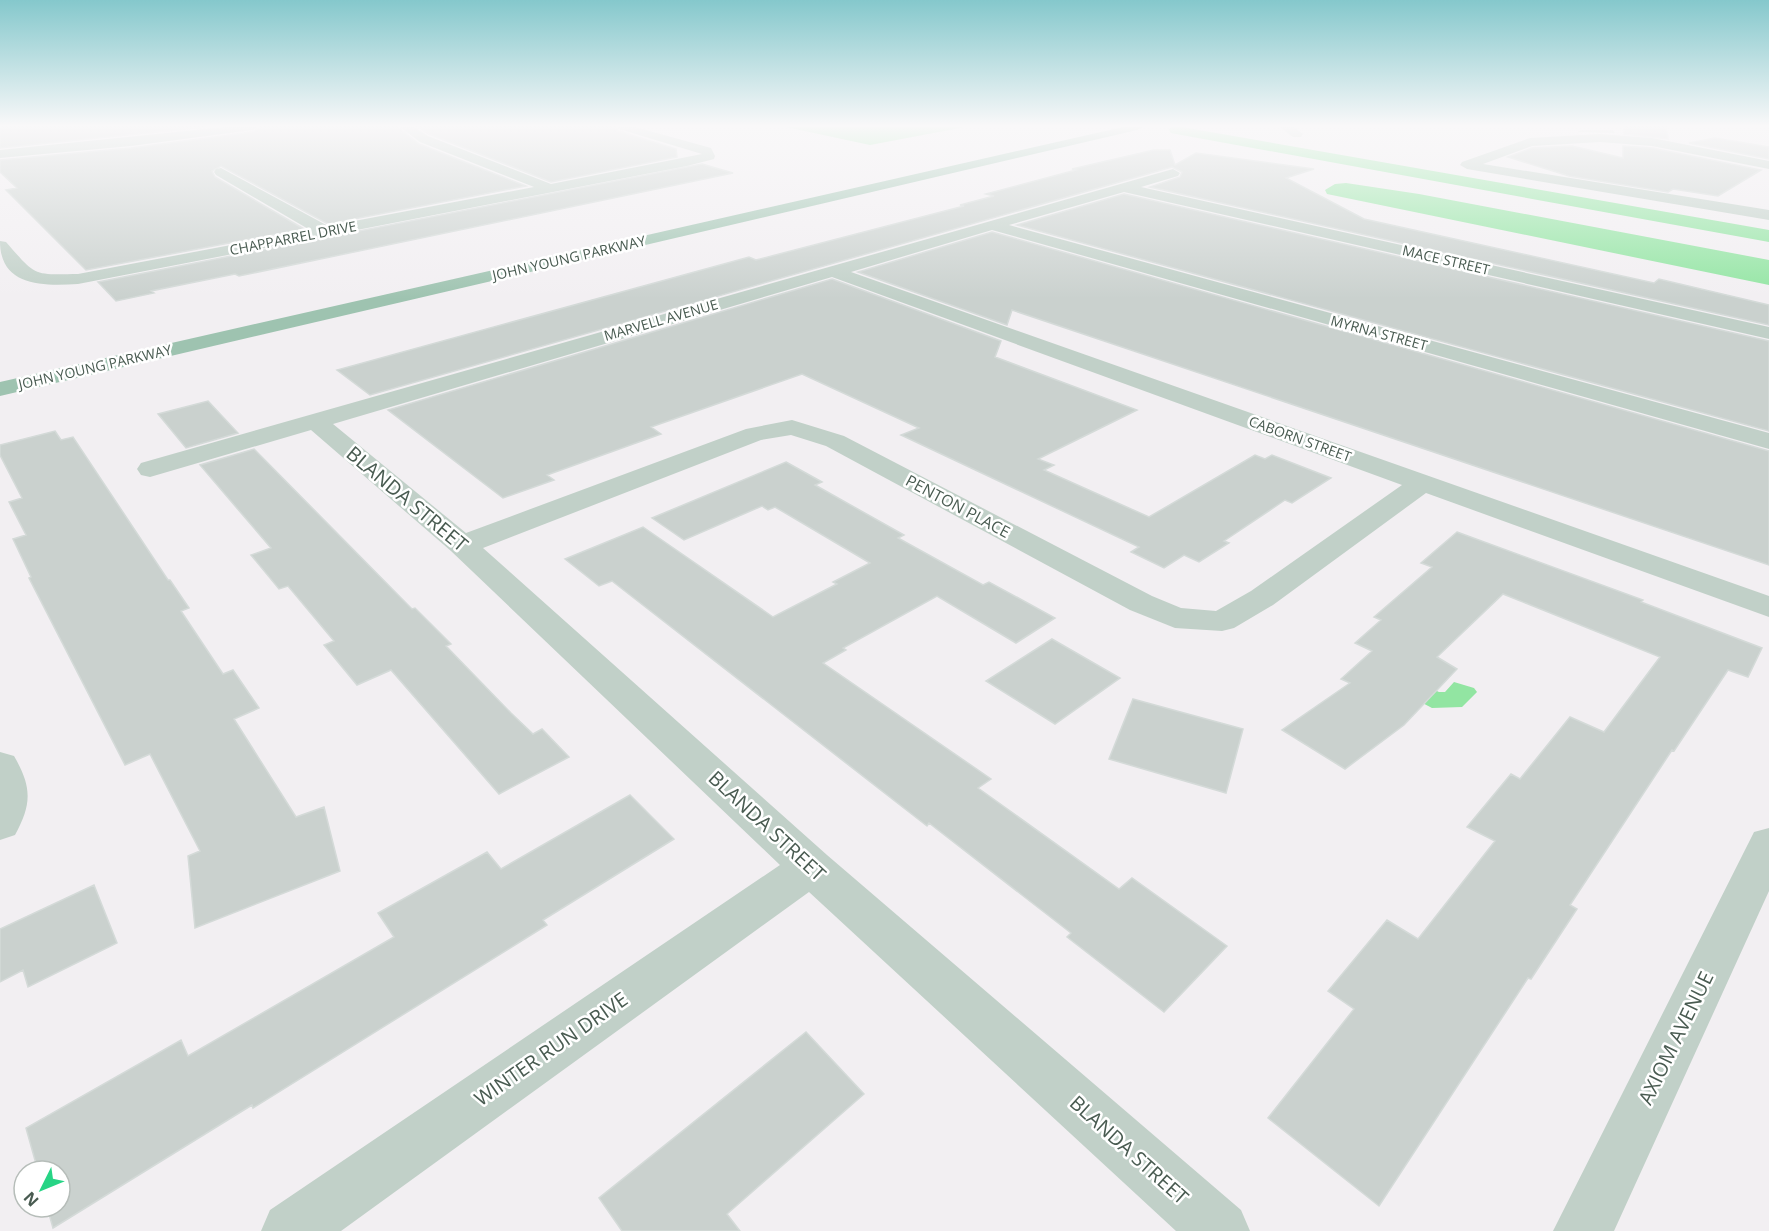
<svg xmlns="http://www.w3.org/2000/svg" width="1769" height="1231" font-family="'Open Sans',sans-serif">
<rect width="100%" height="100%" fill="#f2eff2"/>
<path fill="#92e5a2" d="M786,127H965L870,145Z
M1346,183L1419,194L1769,260V285L1327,194L1325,190L1335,184Z
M1454,682L1474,688L1477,692L1462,707L1432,708L1415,699L1426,686L1439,692H1445Z"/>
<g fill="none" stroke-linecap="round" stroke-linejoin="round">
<path fill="#92e5a2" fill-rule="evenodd" d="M1171,127H1182L1769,230V242L1176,134L1171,133L1169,130Z"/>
</g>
<path fill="#cad1ce" stroke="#d4dad8" stroke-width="1.5" d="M0,127H205L0,148Z
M260,127H398L419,144L526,186L328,224L221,166L212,171L215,177L304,229L86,270L6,190L17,188L0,172V160L131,148L252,132Z
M418,127H615L618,131L676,149L677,157L551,182L429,134Z
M1624,127H1666L1668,139L1624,134Z
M1715,138L1769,147V159L1689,143Z
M1572,146L1623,158V146L1652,148L1761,170L1718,196L1673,189L1668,192L1569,176L1508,157L1532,148Z
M1154,150H1170L1175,165L1196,153L1314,169L1286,178L1364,219L1654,283L1659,279L1769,305V325L1150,187L1180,177L1182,172L1172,167L370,395L337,370L749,257L756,260L964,206L960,205L994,196L986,194L1076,170L1072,169Z
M702,164L733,173L239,276L235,274L151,291L154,293L116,301L98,282Z
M1124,194L1769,341V431L1017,225Z
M992,232L1769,451V565L1012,310L1007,325L858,272Z
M832,279L1001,341L995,357L1137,410L1038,459L1054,465L1044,470L1149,517L1255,455L1265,459L1272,455L1331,478L1292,503L1285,500L1224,541L1229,543L1199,562L1184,555L1164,568L1131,552L1139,547L901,435L919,428L802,374L651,427L661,434L547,475L554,480L503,498L388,410Z
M208,401L238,433L186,448L158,414Z
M55,431L61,440L73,437L168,580H170L189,608L181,611L223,674L233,670L259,708L234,719L296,817L324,807L340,871L195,928L188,856L200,851L150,754L125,765L29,578L31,577L13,539L26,535L9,502L22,498L0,455V445Z
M254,449L412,609L415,608L451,644L446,646L511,713L533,734L542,729L569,757L499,794L391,670L357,685L324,645L334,641L288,586L279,589L251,555L271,548L200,465Z
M786,462L822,482L815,485L904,535L898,538L983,585L989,582L1055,618L1016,643L937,596L843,648L846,650L823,663L991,779L978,788L1119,889L1132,878L1227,946L1164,1012L1067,937L1071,933L929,823L927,826L612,581L599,586L565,559L643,527L773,617L837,584L833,582L870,563L775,507L768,510L762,506L684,540L652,518Z
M1457,532L1643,600L1641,602L1762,648L1748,677L1728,670L1674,751L1672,750L1570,905L1577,909L1531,979L1528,978L1379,1206L1268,1118L1354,1009L1328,991L1387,920L1418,939L1495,841L1467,827L1511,774L1520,779L1570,717L1604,732L1660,657L1503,594L1437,657L1457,669L1404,725L1345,769L1282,730L1350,683L1341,679L1372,651L1355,643L1381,620L1374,617L1432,567L1421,563Z
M1052,639L1120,678L1055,724L986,681Z
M1133,699L1243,729L1226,793L1109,759Z
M630,795L674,839L543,920L547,925L253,1108L252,1105L53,1228L47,1207H60V1171H38L26,1128L181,1040L188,1056L394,937L378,913L487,852L501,869Z
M94,885L117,943L28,987L23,970L0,982V929Z
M806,1032L864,1094L727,1214L740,1231H622L599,1198Z"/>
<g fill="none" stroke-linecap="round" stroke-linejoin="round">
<path fill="#c1d0c8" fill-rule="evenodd" d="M1613,130L1615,133L1578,132L1581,130Z"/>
<path fill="#c1d0c8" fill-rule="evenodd" d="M225,127H258L252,130L131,146L0,158V150Z
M400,127H414L428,136L551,184L702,154L619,129L617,127H635L711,148L715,156L714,159L687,166L78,284C43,286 0,287 0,241L6,242C36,276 32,275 78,274L310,230L216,175L214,172L216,169L221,168L328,226L534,187L420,142Z
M1280,127H1294L1303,134L1301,137H1293Z
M1600,134L1652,138L1769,161V169L1652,146L1600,142L1532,146L1483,164L1769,210V220L1467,169L1460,165L1462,162L1530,138Z
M1173,169L1180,173L1178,176L1141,187L1769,327V339L1124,192L1009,225L1769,433V449L992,230L851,272L1769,596V617L1426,493L1273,605L1234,628L1222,631L1175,628L1130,610L826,446L791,435L761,440L483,548L827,855L1241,1210L1250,1231H1176L809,892L341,1231H261L270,1210L780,865L451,551L311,430L150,477L141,475L137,469L141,463ZM832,277L1402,485L1251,591L1216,611L1181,608L1152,596L844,436L792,420L746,429L466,533L333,424Z
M0,752L14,756C32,787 32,804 15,835L0,840Z
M1769,828V891L1614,1231H1553L1748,844L1754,832Z"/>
<path fill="#9ec3b0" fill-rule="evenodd" d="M1123,127H1143L1137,130L0,396V382Z"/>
</g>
<linearGradient id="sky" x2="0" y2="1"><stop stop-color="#85c8cc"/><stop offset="0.42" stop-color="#f9f8f9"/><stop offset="1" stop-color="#f9f8f9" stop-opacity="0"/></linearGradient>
<rect width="1769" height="299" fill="url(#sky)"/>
<g text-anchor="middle" stroke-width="5" stroke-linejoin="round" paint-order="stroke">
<g font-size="14" fill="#495b51" stroke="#fff">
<text transform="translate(293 238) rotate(-11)" y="5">CHAPPARREL DRIVE</text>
<text transform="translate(569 258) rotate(-13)" y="5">JOHN YOUNG PARKWAY</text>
<text transform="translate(1446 260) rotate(13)" y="5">MACE STREET</text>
<text transform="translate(661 320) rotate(-16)" y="5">MARVELL AVENUE</text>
<text transform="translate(1379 333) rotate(15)" y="5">MYRNA STREET</text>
<text transform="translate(95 367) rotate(-13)" y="5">JOHN YOUNG PARKWAY</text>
<text transform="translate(1300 439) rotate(20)" y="5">CABORN STREET</text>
</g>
<g font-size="16" fill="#495b51" stroke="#fff">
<text transform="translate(958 506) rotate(28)" y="6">PENTON PLACE</text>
</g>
<g font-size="20" fill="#495b51" stroke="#fff">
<text transform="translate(407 499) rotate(40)" y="7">BLANDA STREET</text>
<text transform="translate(767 826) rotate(43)" y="7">BLANDA STREET</text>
<text transform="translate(1676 1038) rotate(-64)" y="7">AXIOM AVENUE</text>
<text transform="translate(551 1049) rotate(-35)" y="7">WINTER RUN DRIVE</text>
<text transform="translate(1129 1150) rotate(42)" y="7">BLANDA STREET</text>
</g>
</g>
<g transform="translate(42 1189) rotate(227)"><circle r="28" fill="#ffffff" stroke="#b6bdb9" stroke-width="1.5"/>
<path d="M0-4.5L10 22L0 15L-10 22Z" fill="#27d485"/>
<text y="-9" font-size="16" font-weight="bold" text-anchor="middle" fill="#495b51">N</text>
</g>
</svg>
